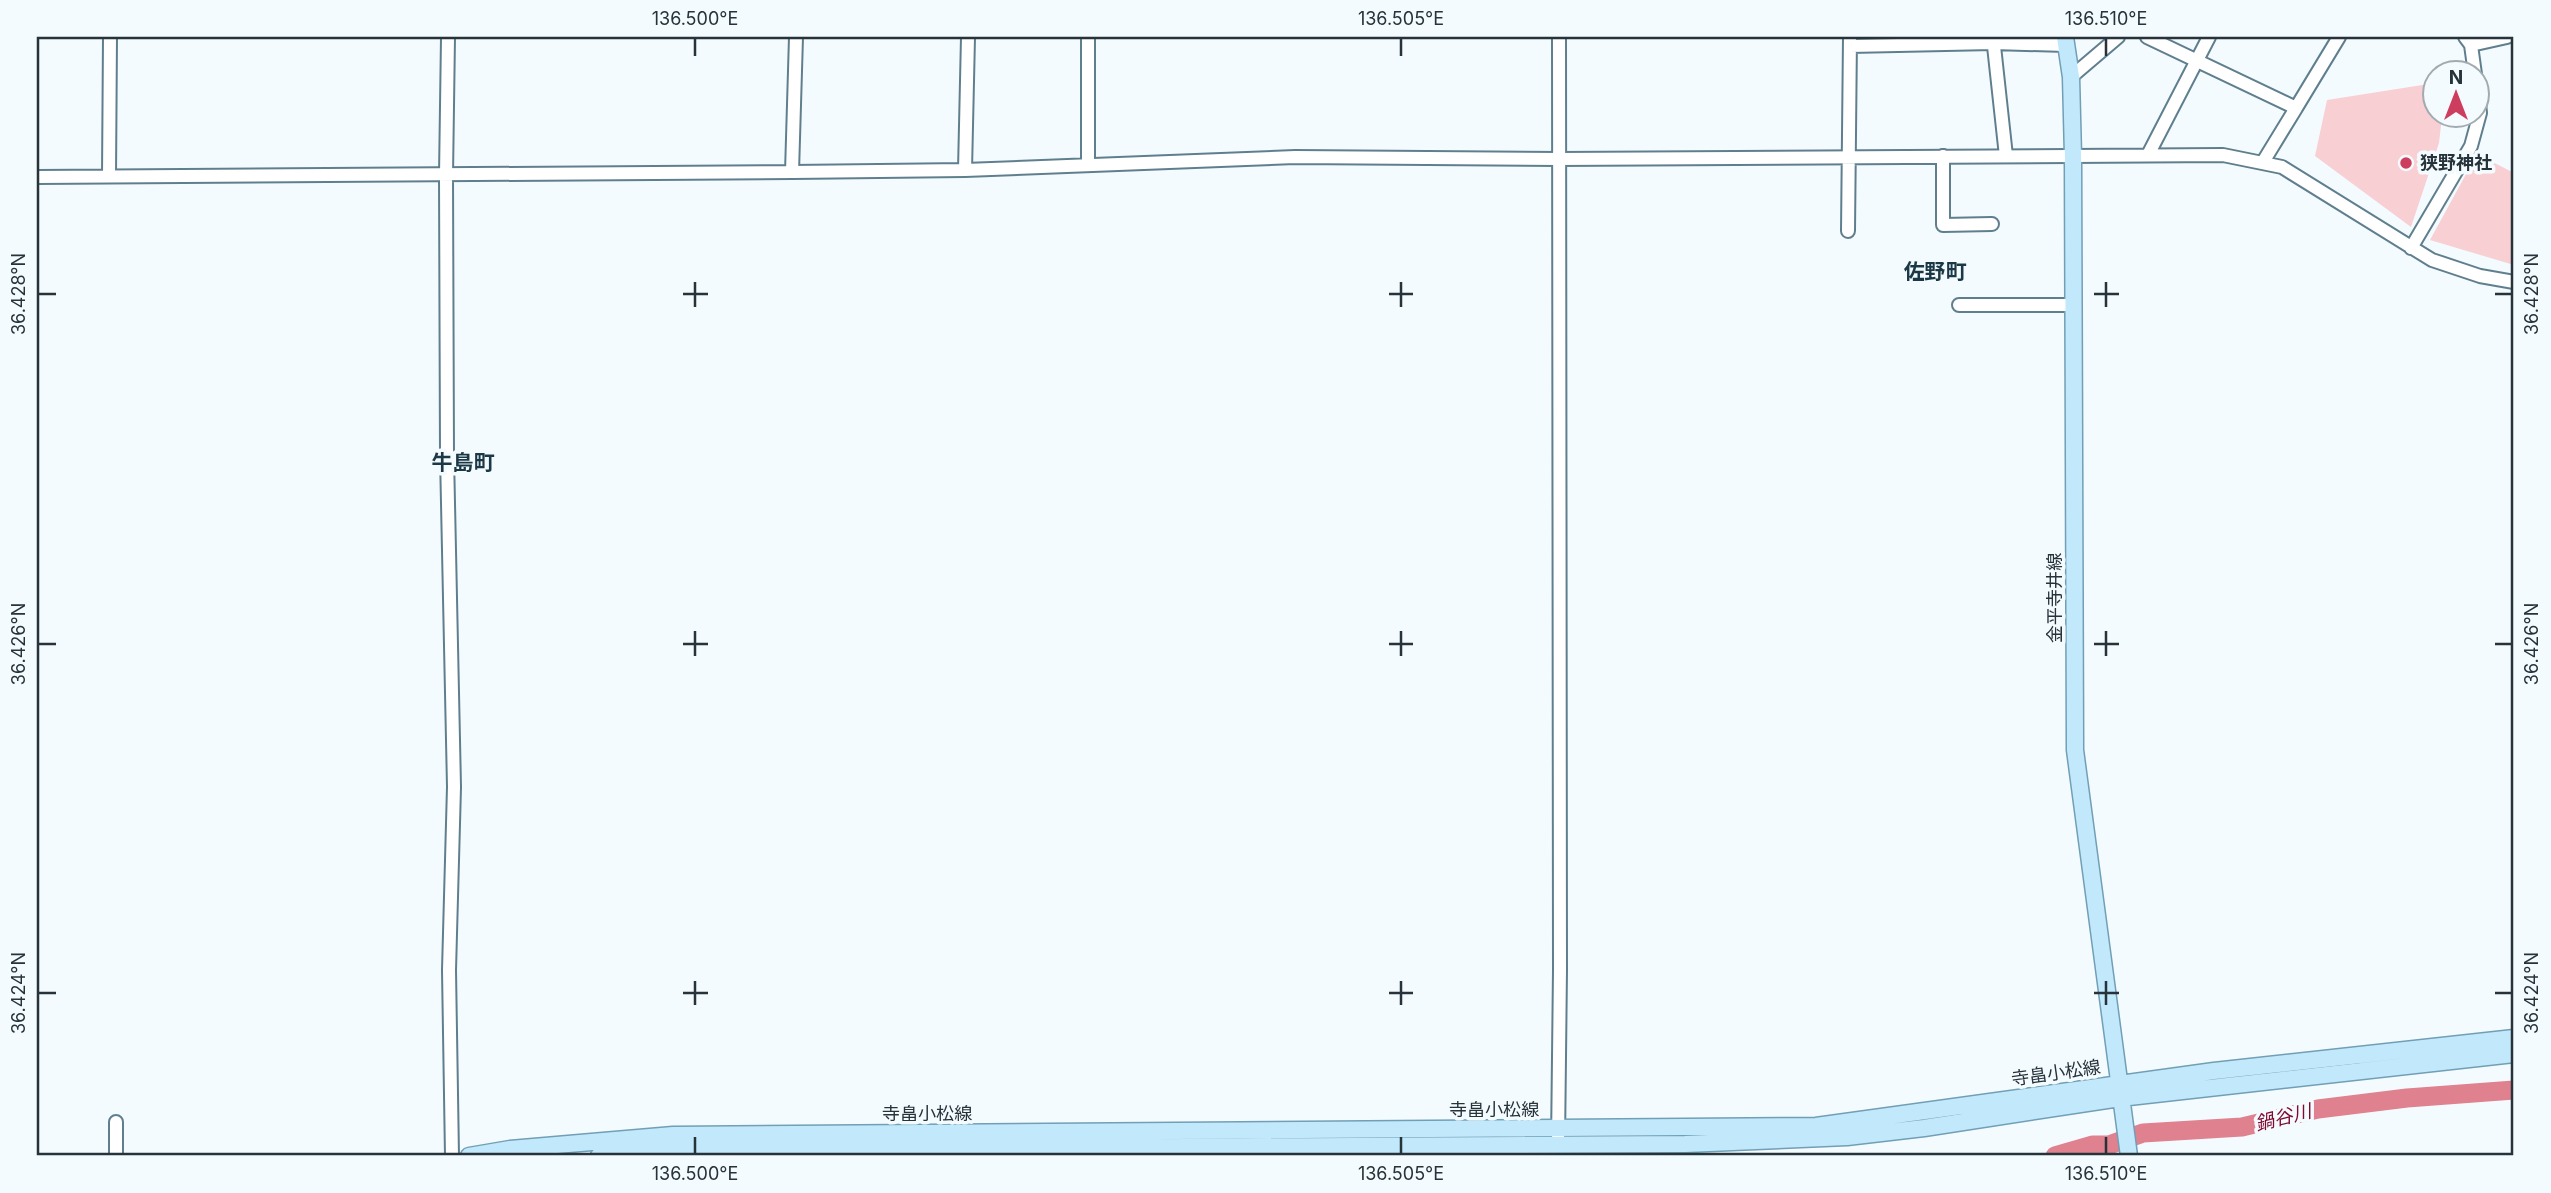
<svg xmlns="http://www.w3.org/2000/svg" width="2551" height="1193" font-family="Inter,'Noto Sans JP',sans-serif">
<rect width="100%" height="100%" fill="#f4fbfe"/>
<path fill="#f8cfd3" d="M2435,83L2436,116H2442L2439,143L2411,227L2315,156L2327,100Z
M2477,154L2514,173V265L2430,240Z"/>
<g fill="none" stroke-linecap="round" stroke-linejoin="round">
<path stroke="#df818e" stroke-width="19" d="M2055,1156L2093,1145H2109L2143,1133L2242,1127L2318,1109L2407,1098L2514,1090"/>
<g stroke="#607f8e" stroke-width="16">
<path id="minor" d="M448,37L446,175L447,456L454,787L449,970L452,1156
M1993,37L2006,156
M2147,37L2296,108L2263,162
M2465,37L2471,45L2475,74
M2471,45L2507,37
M1850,46L1993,43L2066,45
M2071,77L2118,37
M2296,108L2339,37
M2148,155L2209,37
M1943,156V225L1992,224
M1088,165V37
M965,170L968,37
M792,172L796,37
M109,176L110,37
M37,177L792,172L965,170L1295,157L1558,159L2223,155L2282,167L2432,260L2480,276L2514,282
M1848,231L1850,37
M2411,248L2471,146L2480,113L2478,92
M1959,305H2072
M116,1122V1156
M1558,1144L1560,970L1559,37"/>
</g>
<g stroke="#719fb6" stroke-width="19">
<path id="major" d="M2065,37L2071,77L2073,156L2075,750L2129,1156
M469,1156L510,1149L673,1135L1816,1126L2214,1071L2514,1038
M599,1156L674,1150L1685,1144L1847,1137L1924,1128L2120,1098L2514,1054"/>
</g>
<use href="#minor" stroke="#fff" stroke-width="12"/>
<use href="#major" stroke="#c2e8fb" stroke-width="16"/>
</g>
<path fill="none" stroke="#26333a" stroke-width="2.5" d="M695,38V56M1401,38V56M2106,38V56M695,282V307M1401,282V307M2106,282V307M38,294H56M683,294H708M1389,294H1413M2094,294H2119M2495,294H2512M695,631V656M1401,631V656M2106,631V656M38,644H56M683,644H708M1389,644H1413M2094,644H2119M2495,644H2512M695,981V1005M1401,981V1005M2106,981V1005M38,993H56M683,993H708M1389,993H1413M2094,993H2119M2495,993H2512M695,1137V1154M1401,1137V1154M2106,1137V1154"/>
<circle fill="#cd3d5e" stroke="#f4fbfe" stroke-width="2.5" cx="2406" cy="163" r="7"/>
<g text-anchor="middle" stroke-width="7" stroke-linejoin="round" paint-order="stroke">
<g font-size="18" font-weight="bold" fill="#26333a" stroke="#f4fbfe" text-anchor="start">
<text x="2420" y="169">狭野神社</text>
</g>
<g font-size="18" fill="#26333a" stroke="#f4fbfe">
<text transform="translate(2055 598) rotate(-90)" y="6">金平寺井線</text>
<text transform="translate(2056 1073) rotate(-8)" y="6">寺畠小松線</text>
<text x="1494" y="1116">寺畠小松線</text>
<text x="927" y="1120">寺畠小松線</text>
</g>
<g font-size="19" font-style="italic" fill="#7e0a2e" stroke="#f4fbfe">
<text transform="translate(2283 1117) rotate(-14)" y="7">鍋谷川</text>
</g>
<g font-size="21" font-weight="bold" fill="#1b3846" stroke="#f4fbfe">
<text x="1935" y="279">佐野町</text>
<text x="463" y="470">牛島町</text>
</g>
</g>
<rect width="2551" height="1193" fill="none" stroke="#f4fbfe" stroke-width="77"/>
<g transform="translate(2456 94)"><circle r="33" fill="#f4fbfe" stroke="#a2abb0" stroke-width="2"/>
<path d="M0-5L12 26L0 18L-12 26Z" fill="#cd3d5e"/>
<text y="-10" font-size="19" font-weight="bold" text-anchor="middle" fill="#26333a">N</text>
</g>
<rect x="38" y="38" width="2474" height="1116" fill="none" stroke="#26333a" stroke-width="2.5"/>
<g font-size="18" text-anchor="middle" fill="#26333a">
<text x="695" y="25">136.500°E</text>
<text x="1401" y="25">136.505°E</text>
<text x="2106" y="25">136.510°E</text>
<text transform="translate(19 294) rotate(-90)" y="6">36.428°N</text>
<text transform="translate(2532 294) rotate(-90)" y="6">36.428°N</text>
<text transform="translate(19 644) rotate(-90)" y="6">36.426°N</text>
<text transform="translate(2532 644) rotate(-90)" y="6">36.426°N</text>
<text transform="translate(19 993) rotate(-90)" y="6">36.424°N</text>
<text transform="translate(2532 993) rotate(-90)" y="6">36.424°N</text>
<text x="695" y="1180">136.500°E</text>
<text x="1401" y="1180">136.505°E</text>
<text x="2106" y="1180">136.510°E</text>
</g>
</svg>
